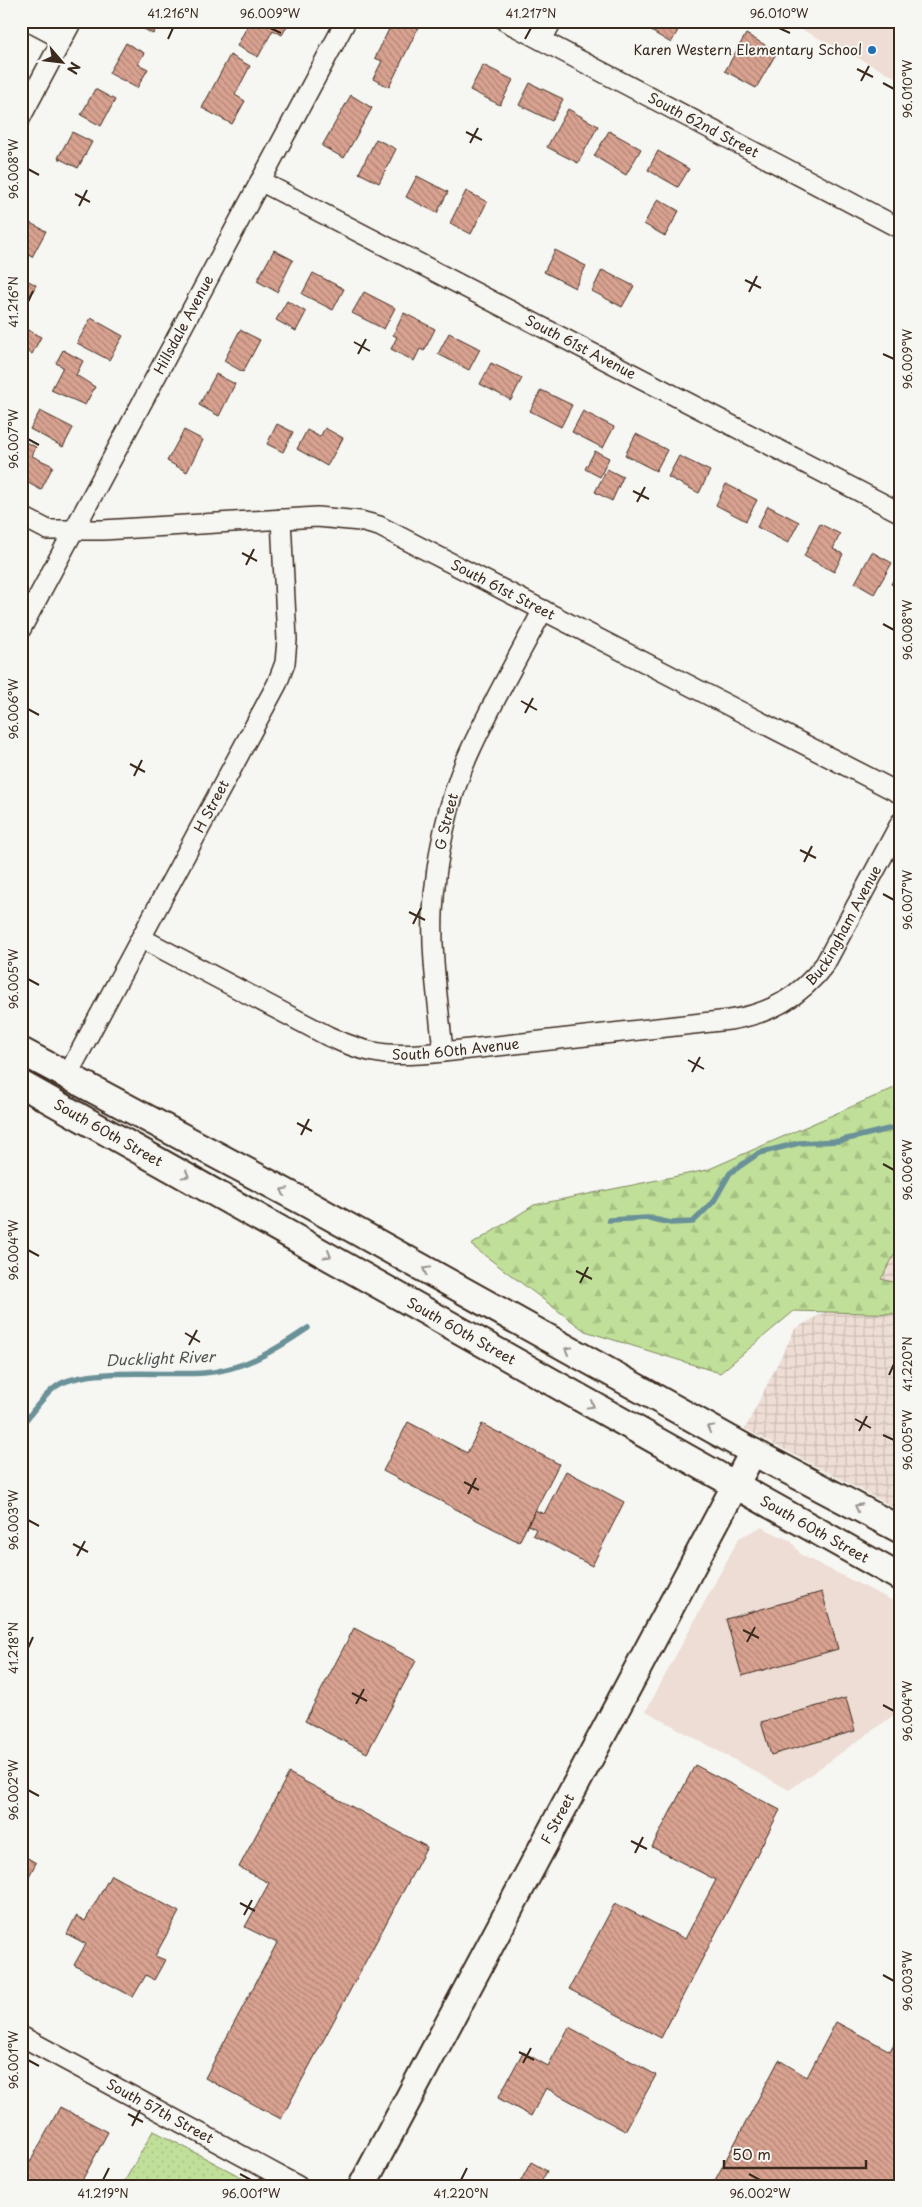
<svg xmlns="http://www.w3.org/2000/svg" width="922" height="2207" font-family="'Playpen Sans',sans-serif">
<defs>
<pattern id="industrial-grid" width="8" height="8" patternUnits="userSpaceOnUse" patternTransform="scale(1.25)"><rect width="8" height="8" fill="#edddd5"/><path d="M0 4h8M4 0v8" fill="none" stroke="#ccbeb6"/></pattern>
<pattern id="grass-dots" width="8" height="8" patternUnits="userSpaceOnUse" patternTransform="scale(1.25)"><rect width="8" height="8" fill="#c0e099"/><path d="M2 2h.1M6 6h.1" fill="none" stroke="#a6c083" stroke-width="1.8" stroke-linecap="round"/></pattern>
<pattern id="forest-firs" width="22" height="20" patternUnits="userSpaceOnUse" patternTransform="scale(1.25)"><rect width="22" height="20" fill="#c0e099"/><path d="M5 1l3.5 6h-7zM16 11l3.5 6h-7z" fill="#a6c083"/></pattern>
<pattern id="building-back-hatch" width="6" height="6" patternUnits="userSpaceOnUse" patternTransform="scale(1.25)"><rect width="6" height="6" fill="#d9a291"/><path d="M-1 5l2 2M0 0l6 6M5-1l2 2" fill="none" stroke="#b18476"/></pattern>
</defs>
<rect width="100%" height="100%" fill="#f6f6f2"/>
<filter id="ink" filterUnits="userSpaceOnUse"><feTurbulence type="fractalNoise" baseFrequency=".02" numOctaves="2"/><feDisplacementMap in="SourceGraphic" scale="10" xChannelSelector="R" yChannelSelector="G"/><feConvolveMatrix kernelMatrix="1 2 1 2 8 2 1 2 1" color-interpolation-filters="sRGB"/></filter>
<g filter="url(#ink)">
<path fill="#edddd5" d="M785,21H901V80Z
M761,1527L791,1541L801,1555L901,1605V1710L789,1790L646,1711L739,1538Z"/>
<path fill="url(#industrial-grid)" d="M901,1243V1511L745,1429L795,1329L881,1279Z"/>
<path fill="url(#grass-dots)" stroke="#7e855c" d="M153,2131H154L258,2186H122Z"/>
<path fill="url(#forest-firs)" stroke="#7e855c" d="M901,1085V1243L881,1279L901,1284V1314L794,1311L720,1373L585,1331L471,1245L534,1205L707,1170Z"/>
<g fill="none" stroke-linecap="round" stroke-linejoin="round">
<path stroke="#6a9198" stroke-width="5.5" d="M609,1220L648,1218L671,1223L693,1222L714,1201L730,1173L759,1153L799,1143L839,1141L893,1128L901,1124
M21,1426C32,1413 45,1393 60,1384C90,1367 167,1376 204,1373C244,1370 277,1349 308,1328"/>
</g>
<path fill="url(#building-back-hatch)" stroke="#3b2a1e" d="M130,21H160L153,34Z
M250,21H290L282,35L273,30L258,57L237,46Z
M393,21H409L419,26L389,87L373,79L382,61L375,58Z
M657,21H683L671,43L651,31Z
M746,34L777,52L756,88L725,71Z
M126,43L144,53L138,64L148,69L137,88L109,73Z
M230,55L250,66L235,95L245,101L232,124L202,108Z
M483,65L513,80L500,105L470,90Z
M530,83L563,99L552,121L519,105Z
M95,89L115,100L101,126L81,115Z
M351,95L372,108L344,158L322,146Z
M568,109L598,126L578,163L547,147Z
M609,131L641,149L626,175L594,156Z
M72,132L92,142L78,168L58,158Z
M376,139L396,149L379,183L359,173Z
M658,151L689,169L678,187L648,170Z
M417,176L448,192L437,213L406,197Z
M466,191L487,202L471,234L450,223Z
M658,199L679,211L665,236L644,224Z
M26,221L46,231L32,257L21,251V230Z
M274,250L293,260L277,292L257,281Z
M555,250L586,266L575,288L544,272Z
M602,270L634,286L622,307L592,291Z
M313,273L344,289L333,310L302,294Z
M21,277L36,285L22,312L21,311Z
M364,292L395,308L384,329L352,313Z
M287,301L306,312L296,331L276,320Z
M404,313L435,329L424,351L420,349L414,361L391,349L397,337L393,335Z
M91,318L123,336L109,360L77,343Z
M22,327L41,337L32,354L21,348Z
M240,330L260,340L243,372L224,361Z
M449,333L480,349L469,370L438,354Z
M63,350L83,361L76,375L95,387L85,405L51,390L63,367L56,363Z
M491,363L522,378L511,400L480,384Z
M216,374L235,384L219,416L199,405Z
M541,390L572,405L561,427L530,411Z
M40,411L73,428L63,447L30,429Z
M583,411L614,427L603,448L572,432Z
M277,424L293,432L283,452L267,444Z
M325,428L343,438L327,466L297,449L307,430L320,437Z
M184,430L203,440L187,472L167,461Z
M636,434L667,450L656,471L625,455Z
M21,440L36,447L32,456L53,466L41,490L21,479Z
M595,451L609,458L600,477L585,469Z
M679,456L710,471L699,493L668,477Z
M607,469L623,477L612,501L595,492Z
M726,484L757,500L746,521L716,505Z
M768,506L799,522L788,543L757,527Z
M820,524L840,534L833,549L843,554L834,572L804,556Z
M872,552L892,563L874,594L855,583Z
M901,567V589L891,584Z
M408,1422L467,1453L482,1424L559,1464L519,1542L383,1471Z
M566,1471L624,1502L592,1566L533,1535L536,1529L528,1525L535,1510L544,1514Z
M822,1592L838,1649L742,1676L726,1619Z
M354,1628L416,1661L367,1753L305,1721Z
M846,1698L855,1731L771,1755L761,1722Z
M695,1765L780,1810L661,2038L569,1989L615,1903L685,1939L716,1880L652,1847Z
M289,1773L427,1847L281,2119L205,2078L277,1943L245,1927L269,1883L239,1867Z
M21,1854L36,1863L21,1891Z
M111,1875L179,1912L155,1956L165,1960L154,1980L146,1975L133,1997L74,1965L86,1944L67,1934L76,1916L85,1921Z
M836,2022L890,2051L901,2031V2186H712L779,2060L807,2077Z
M569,2027L656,2075L625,2131L546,2088L531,2116L498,2098L523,2052L548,2066Z
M60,2107L108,2132L79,2186H21V2179Z
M531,2162L547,2171L539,2186H518Z"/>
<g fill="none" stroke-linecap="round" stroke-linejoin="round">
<g stroke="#3b2a1e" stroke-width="22">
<g id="street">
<path d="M28,21L62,39"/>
<path id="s1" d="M505,21L901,229"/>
<path d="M542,40L552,21"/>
<path d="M21,117L72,21"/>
<path id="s2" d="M260,181L901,513"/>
<path id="s3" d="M21,516L48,530H103L317,517L360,521L379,526L901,794"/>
<path id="s4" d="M21,629L346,21"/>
<path id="s5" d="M141,938L328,1036C372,1057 395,1057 443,1052L729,1020C770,1014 800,997 825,964L901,822"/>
<path id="s6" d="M443,1052C439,1006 431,959 433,913C435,861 448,798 470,751C492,703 518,657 543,610"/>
<path id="s7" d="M67,1076L277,684L285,663L287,640L281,519"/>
<path id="s8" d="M21,2036L298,2186"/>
</g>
</g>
<g stroke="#3b2a1e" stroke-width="30">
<g id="secondary">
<path d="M21,1051L306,1203L753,1452L901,1530"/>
<path id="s9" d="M21,1084L901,1578"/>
<path id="s10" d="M362,2186L753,1452"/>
</g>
</g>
<use href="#street" stroke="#f6f6f2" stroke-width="19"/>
<use href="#secondary" stroke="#f6f6f2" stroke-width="26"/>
</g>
<defs><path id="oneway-chevron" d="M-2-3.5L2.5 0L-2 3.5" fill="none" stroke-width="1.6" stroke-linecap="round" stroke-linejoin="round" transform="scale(1.25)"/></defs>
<g stroke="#989088">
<use href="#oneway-chevron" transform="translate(186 1175) rotate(29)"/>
<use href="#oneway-chevron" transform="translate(284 1191) rotate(-152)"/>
<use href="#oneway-chevron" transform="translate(328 1255) rotate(30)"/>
<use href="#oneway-chevron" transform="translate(426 1270) rotate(-151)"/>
<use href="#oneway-chevron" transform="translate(568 1350) rotate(-151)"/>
<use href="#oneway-chevron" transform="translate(591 1405) rotate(29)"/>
<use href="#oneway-chevron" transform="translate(710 1428) rotate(-151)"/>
<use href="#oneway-chevron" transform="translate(858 1507) rotate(-152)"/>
</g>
</g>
<path fill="none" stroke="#3b2a1e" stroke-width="2" d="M270,28L281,33M779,28L790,33M168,39L173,28M525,39L531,28M857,69L873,77M861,81L869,66M883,83L894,89M466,132L482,140M470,143L478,128M28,169L39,175M75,194L90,202M79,206L87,190M745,280L761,288M749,292L757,276M28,302L33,291M354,342L370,351M358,354L366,339M883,354L894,359M28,439L39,445M633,491L649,499M637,502L645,487M242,553L257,561M246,565L254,549M883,624L894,630M521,701L537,710M28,709L39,715M525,713L533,698M130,764L145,772M134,776L142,760M800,850L816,858M804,862L812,846M883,894L894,900M409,912L425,920M413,924L421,908M28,979L39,985M688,1060L704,1069M692,1072L700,1057M297,1123L312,1131M301,1135L309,1119M883,1164L894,1170M28,1250L39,1256M576,1271L592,1279M580,1283L588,1267M185,1333L200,1342M189,1345L197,1330M889,1375L894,1364M855,1419L871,1428M859,1431L867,1416M883,1435L894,1440M464,1482L479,1490M468,1494L476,1478M28,1520L39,1526M73,1544L88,1552M77,1556L85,1541M743,1630L759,1638M747,1642L755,1627M28,1648L33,1637M352,1693L367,1701M356,1704L364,1689M883,1705L894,1711M28,1790L39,1796M631,1841L647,1849M635,1853L643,1837M240,1903L255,1911M244,1915L252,1900M883,1975L894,1981M519,2052L534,2060M28,2060L39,2066M523,2063L531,2048M128,2114L143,2122M132,2126L140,2110M240,2174L251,2180M749,2174L760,2180M103,2180L109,2168M461,2180L467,2168"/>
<circle fill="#1f6fb2" stroke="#f6f6f2" stroke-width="2" cx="872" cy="50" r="5"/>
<g text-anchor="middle" stroke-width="4" stroke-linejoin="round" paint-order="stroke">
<g font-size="14" fill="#3b2a1e" stroke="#f6f6f2" text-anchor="end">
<text x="862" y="55">Karen Western Elementary School</text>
</g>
<g font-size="14" fill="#3b2a1e" stroke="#f6f6f2">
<text dy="5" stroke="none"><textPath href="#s1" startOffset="224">South 62nd Street</textPath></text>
<text dy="5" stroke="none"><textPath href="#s4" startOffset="345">Hillsdale Avenue</textPath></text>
<text dy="5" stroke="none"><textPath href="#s2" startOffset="361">South 61st Avenue</textPath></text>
<text dy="5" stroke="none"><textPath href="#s3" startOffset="502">South 61st Street</textPath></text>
<text dy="5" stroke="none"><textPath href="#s7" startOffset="306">H Street</textPath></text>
<text dy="5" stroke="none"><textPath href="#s6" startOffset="232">G Street</textPath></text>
<text dy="5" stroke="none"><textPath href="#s5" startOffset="774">Buckingham Avenue</textPath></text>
<text dy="5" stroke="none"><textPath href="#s5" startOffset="342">South 60th Avenue</textPath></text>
<text dy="5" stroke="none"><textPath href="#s9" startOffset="100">South 60th Street</textPath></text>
<text dy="5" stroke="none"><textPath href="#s9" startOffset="505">South 60th Street</textPath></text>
<text dy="5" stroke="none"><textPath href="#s9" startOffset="910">South 60th Street</textPath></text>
<text dy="5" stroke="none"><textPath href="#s10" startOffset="416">F Street</textPath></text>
<text dy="5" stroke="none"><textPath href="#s8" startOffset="158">South 57th Street</textPath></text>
</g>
<g font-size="15" font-style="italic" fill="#4f5551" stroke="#f6f6f2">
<text transform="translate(160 1359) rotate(-2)" y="5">Ducklight River</text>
</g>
</g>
<rect width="922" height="2207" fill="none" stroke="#f6f6f2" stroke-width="55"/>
<g transform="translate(62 62) rotate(118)" stroke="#f6f6f2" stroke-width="4" paint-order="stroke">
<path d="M0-4L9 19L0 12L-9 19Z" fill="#3b2a1e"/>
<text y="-8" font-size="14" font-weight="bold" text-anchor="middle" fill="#3b2a1e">N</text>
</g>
<path d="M724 2160v8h142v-8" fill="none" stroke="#3b2a1e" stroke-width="2.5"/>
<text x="732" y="2160" font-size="15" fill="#3b2a1e" stroke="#f6f6f2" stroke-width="4" paint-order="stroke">50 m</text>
<rect x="28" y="28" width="866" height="2152" fill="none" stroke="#3b2a1e" stroke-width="2"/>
<g font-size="12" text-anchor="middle" fill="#3b2a1e">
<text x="173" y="18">41.216°N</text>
<text x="270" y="18">96.009°W</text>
<text x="531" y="18">41.217°N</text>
<text x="779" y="18">96.010°W</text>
<text transform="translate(908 89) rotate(-90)" y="4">96.010°W</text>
<text transform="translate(14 169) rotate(-90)" y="4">96.008°W</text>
<text transform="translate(14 302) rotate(-90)" y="4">41.216°N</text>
<text transform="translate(908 359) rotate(-90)" y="4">96.009°W</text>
<text transform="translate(14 439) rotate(-90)" y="4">96.007°W</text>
<text transform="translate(908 630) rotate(-90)" y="4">96.008°W</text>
<text transform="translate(14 709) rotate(-90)" y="4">96.006°W</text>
<text transform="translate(908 900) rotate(-90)" y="4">96.007°W</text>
<text transform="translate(14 979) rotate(-90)" y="4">96.005°W</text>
<text transform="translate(908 1170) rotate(-90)" y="4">96.006°W</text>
<text transform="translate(14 1250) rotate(-90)" y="4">96.004°W</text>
<text transform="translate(908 1364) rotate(-90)" y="4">41.220°N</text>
<text transform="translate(908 1440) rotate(-90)" y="4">96.005°W</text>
<text transform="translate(14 1520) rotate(-90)" y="4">96.003°W</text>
<text transform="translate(14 1648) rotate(-90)" y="4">41.218°N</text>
<text transform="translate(908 1711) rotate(-90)" y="4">96.004°W</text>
<text transform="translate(14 1790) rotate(-90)" y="4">96.002°W</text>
<text transform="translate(908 1981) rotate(-90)" y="4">96.003°W</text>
<text transform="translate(14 2060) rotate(-90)" y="4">96.001°W</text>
<text x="103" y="2198">41.219°N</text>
<text x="251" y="2198">96.001°W</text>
<text x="461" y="2198">41.220°N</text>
<text x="760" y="2198">96.002°W</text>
</g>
</svg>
